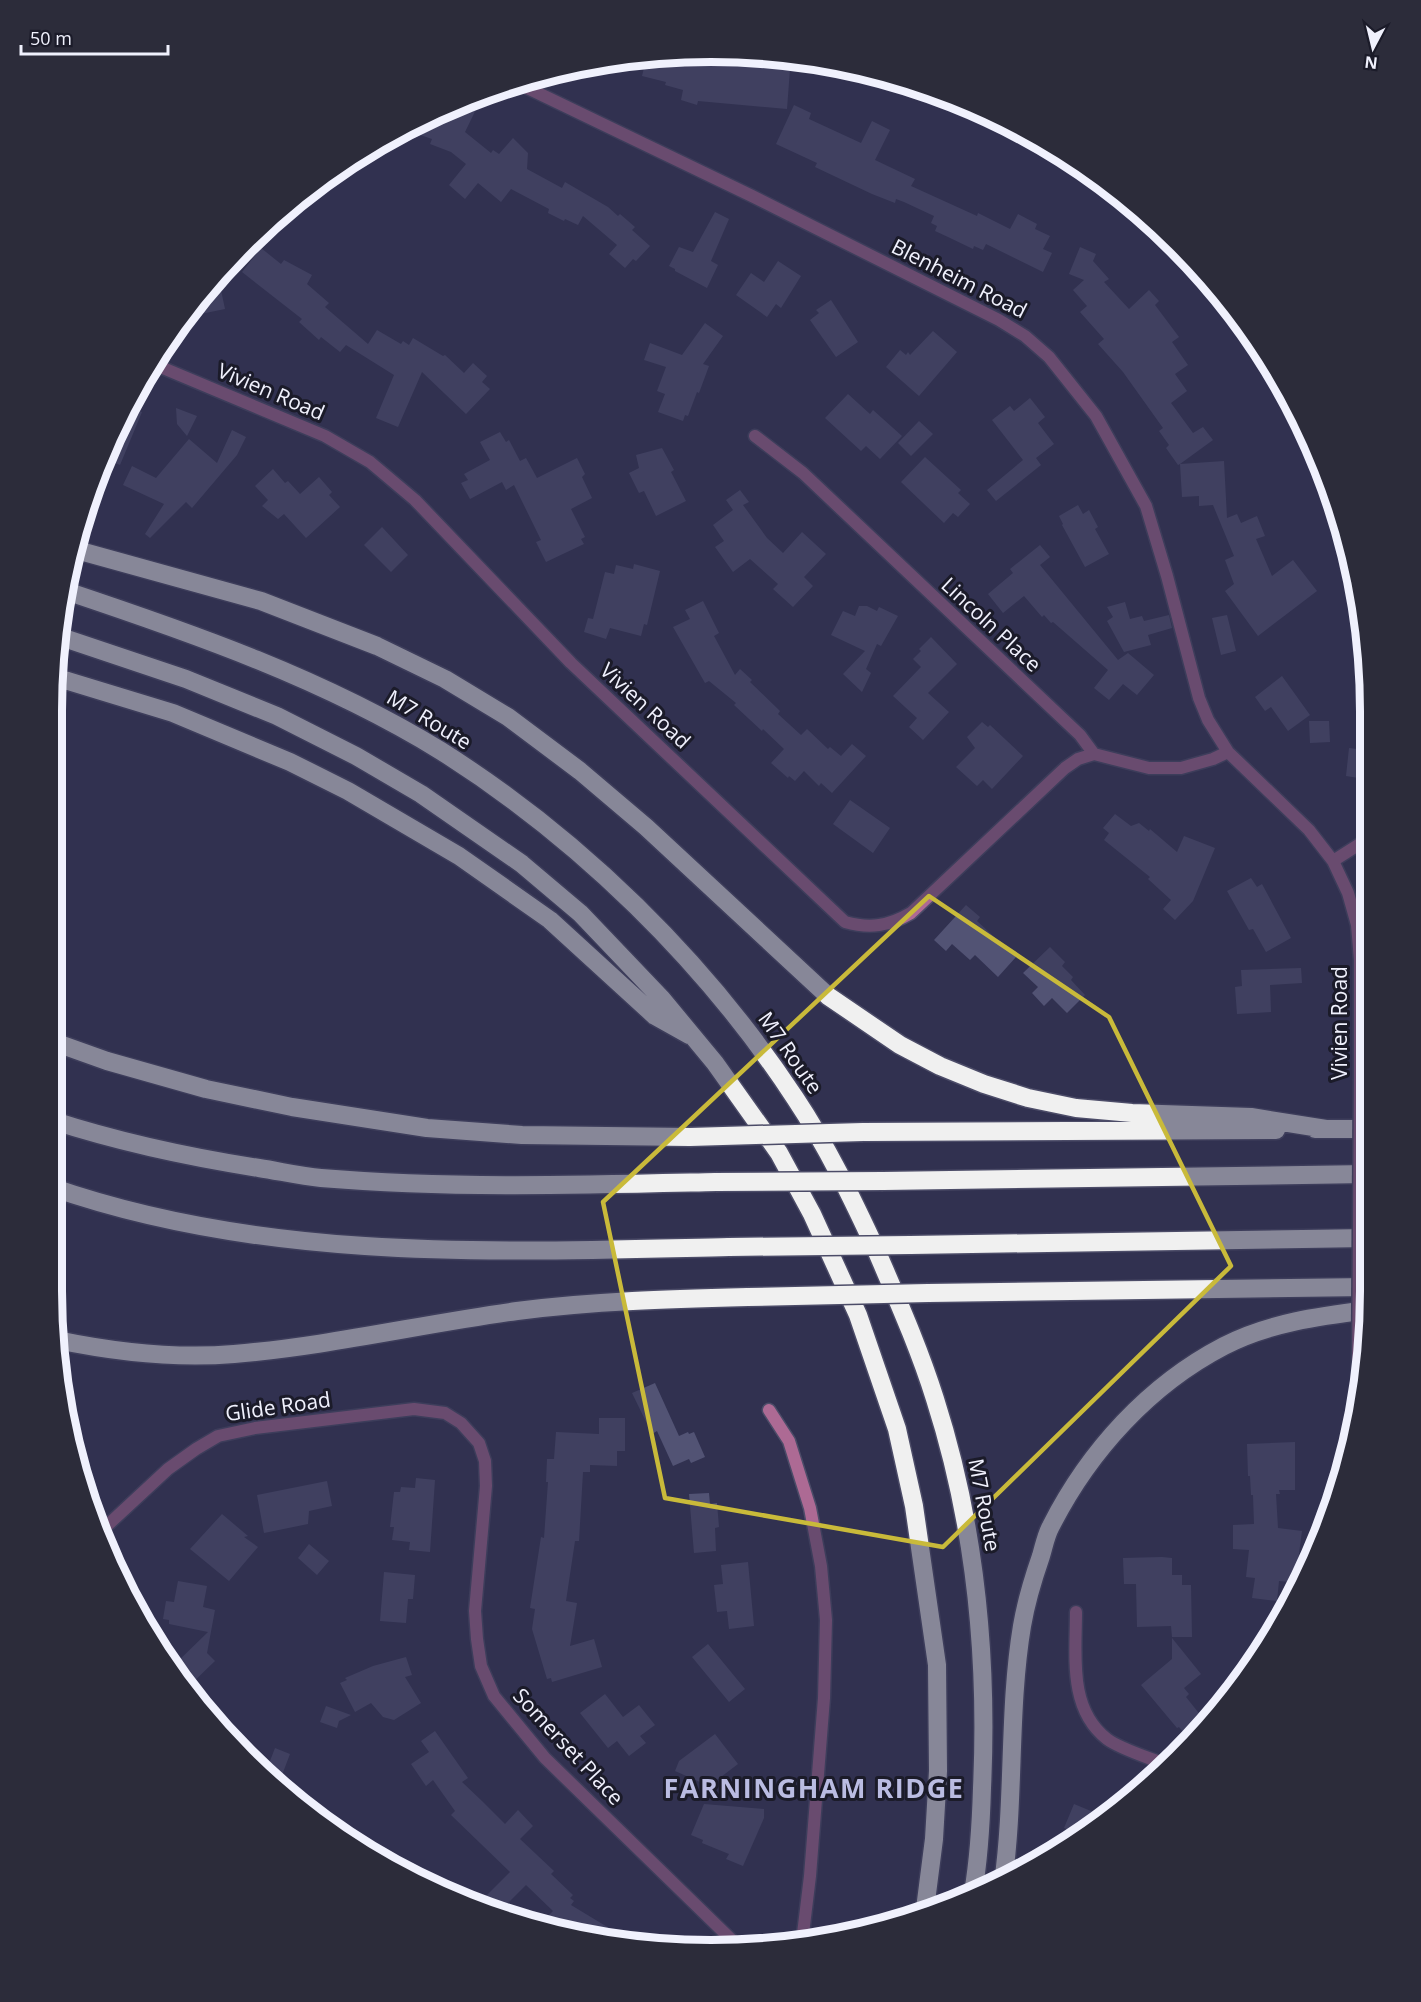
<svg xmlns="http://www.w3.org/2000/svg" width="1421" height="2002" font-family="'Open Sans',sans-serif">
<rect width="100%" height="100%" fill="#313150"/>
<path fill="#525374" d="M703,54L702,59L764,64V61L783,62V68L790,69L787,109L698,101L697,105L681,100L683,90L665,85L666,82L642,76L647,56Z
M484,93L465,132L491,153L493,150L499,154L513,138L528,153L527,169L562,188L565,182L608,207L618,216L620,214L635,227L632,230L650,246L636,261L633,259L625,268L609,254L617,245L583,216L578,225L565,219L564,221L548,213L549,209L511,189L501,202L478,183L465,199L449,185L466,164L451,152L430,144L432,139L403,129Z
M794,105L811,113L809,119L861,143L872,121L890,130L875,160L915,179L911,186L977,216L978,213L1010,229L1018,214L1037,224L1035,229L1050,236L1043,249L1052,253L1043,272L986,244L983,250L974,246L973,249L948,237L935,231L937,226L931,223L934,216L904,202L896,199L895,203L872,194L815,167L817,163L776,144Z
M715,212L729,219L711,261L718,265L707,288L675,271V269L669,266L679,247L693,252Z
M1080,247L1096,254L1093,261L1109,279L1104,282L1129,309L1149,290L1159,301L1155,305L1179,337L1172,342L1188,365L1175,374L1187,391L1171,403L1193,433L1203,427L1213,440L1180,464L1224,461L1227,518L1237,514L1241,523L1257,516L1265,536L1256,539L1272,576L1293,560L1317,591L1258,636L1225,591L1234,584L1225,560L1234,556L1213,505L1199,506V496L1182,497L1180,464L1178,465L1166,448L1169,445L1159,431L1163,428L1123,372L1098,344L1104,339L1080,312L1087,306L1073,290L1084,280L1069,274Z
M261,248L281,264L284,260L312,275L307,284L329,303L325,307L368,344L377,330L401,344L403,341L409,345L413,338L443,356L445,355L464,373L473,363L487,376L482,382L490,389L466,414L422,372L398,427L376,418L394,375L346,345L340,352L321,337L319,340L299,322L302,319L242,272Z
M778,261L801,276L781,308L776,304L767,317L736,295L751,273L764,282Z
M218,276L225,309L181,318L188,309Z
M831,300L858,342L836,357L810,320L819,313L816,310Z
M705,323L723,336L703,364L709,366L699,393L697,392L688,416L685,415L683,421L658,412L665,394L657,391L666,367L644,360L650,343L682,355Z
M933,331L957,352L919,396L886,367L900,350L906,355L908,352L910,355Z
M848,394L870,414L873,410L902,436L880,459L866,446L861,451L825,418Z
M1030,398L1045,417L1038,423L1054,444L1036,458L1041,465L996,501L987,490L1023,460L992,420L1010,406L1014,411Z
M128,406L142,412L120,465L104,458Z
M176,408L197,416L187,436L177,424Z
M919,421L933,434L911,456L898,443Z
M232,430L246,437L237,455L192,508L186,502L150,538L145,534L164,504L123,485L132,466L156,478L189,439L217,463Z
M500,432L506,442L509,440L520,461L526,458L537,478L577,458L585,474L582,477L592,498L571,509L585,537L581,539L584,544L546,562L536,542L541,540L514,485L506,490L502,482L470,499L461,483L468,480L464,474L490,460L480,442Z
M662,448L674,470L671,472L686,501L656,516L644,491L639,493L629,473L639,468L636,455Z
M925,457L961,490L958,493L970,504L958,517L953,513L944,523L901,482Z
M273,469L285,483L288,481L300,494L319,477L332,492L329,495L340,507L306,538L284,514L278,519L262,506L268,500L255,486Z
M740,490L749,502L743,505L767,538L783,553L802,532L826,554L804,577L813,586L793,607L773,589L778,584L750,559L733,572L715,547L724,541L713,525L733,510L726,500Z
M1078,505L1083,514L1089,510L1098,527L1095,529L1109,554L1085,567L1062,525L1063,524L1059,516Z
M382,527L408,555L391,572L364,545Z
M1040,545L1050,557L1040,565L1118,660L1128,653L1154,675L1137,695L1123,684L1109,700L1094,688L1108,670L1053,622L1051,623L1044,615L1042,617L1024,596L1003,613L988,594L1013,573L1010,569Z
M634,564L660,571L647,625L644,624L641,636L610,628L606,639L584,632L588,618L593,619L605,572L614,574L616,565L633,569Z
M703,601L719,633L714,636L735,675L740,669L752,680L750,682L780,711L778,714L801,735L807,729L828,749L830,747L841,756L852,744L866,756L832,793L821,783L819,786L804,771L795,781L789,776L788,778L771,763L784,749L763,729L762,731L734,705L736,703L709,681L705,683L673,627L690,619L685,610Z
M1125,602L1130,619L1142,616L1144,621L1169,615L1172,628L1148,635L1151,645L1124,652L1107,621L1113,617L1107,607Z
M859,606H867L877,611L879,607L898,616L881,646L877,644L866,669L871,673L862,692L843,674L865,651L831,635L843,611L855,616Z
M1227,615L1236,651L1221,655L1212,618Z
M931,637L957,664L928,693L949,712L923,740L909,727L917,718L893,696L921,667L913,659L921,651L919,649Z
M1282,676L1310,715L1288,731L1271,707L1265,711L1255,697Z
M1309,721H1329L1330,742L1310,743Z
M982,722L988,727L990,725L1023,756L992,789L983,780L977,786L956,767L975,748L967,737Z
M1349,748L1365,750V779L1346,776Z
M850,800L890,828L873,853L833,824Z
M1115,814L1131,826L1139,823L1149,831L1150,829L1177,852L1184,836L1215,848L1193,901L1175,920L1163,909L1171,900L1148,879L1150,877L1104,840L1109,833L1103,828Z
M1251,878L1257,887L1262,884L1291,938L1266,952L1253,929L1249,930L1227,891Z
M966,905L980,917L977,921L1016,957L998,977L975,955L970,960L952,944L946,951L934,940Z
M1050,947L1065,962L1062,966L1073,977L1071,980L1085,995L1067,1013L1052,998L1044,1006L1032,993L1038,987L1023,973Z
M1301,968L1302,983L1270,985L1271,1012L1237,1014L1235,987L1242,986L1241,970Z
M655,1383L679,1436L688,1432L689,1434L694,1432L705,1457L691,1463L689,1459L673,1466L657,1431L652,1434L632,1393Z
M599,1418H625V1451H617V1466L590,1465V1472H583L579,1541H575L566,1601L577,1603L570,1646L594,1639L602,1667L552,1682L551,1678L547,1679L532,1629L535,1609L530,1608L541,1537L544,1538L548,1482H546L547,1459H554L556,1432L599,1434Z
M1295,1442V1490H1279L1280,1494H1276L1278,1528L1302,1531L1298,1561L1310,1563L1302,1583L1279,1581L1277,1601L1252,1598L1255,1578L1246,1577L1249,1550L1233,1549V1525L1254,1524L1253,1495H1251L1250,1476H1248L1247,1444Z
M416,1478L435,1480L430,1552L409,1550L410,1542L392,1540L394,1527H390L394,1492H400L401,1487L415,1488Z
M327,1481L332,1506L309,1511L308,1524L264,1533L257,1495Z
M709,1493L710,1504L717,1503L719,1527L715,1528L716,1551L694,1553L689,1494Z
M222,1514L248,1536L244,1537L258,1547L229,1581L190,1549Z
M309,1544L329,1561L317,1575L298,1558Z
M1162,1557L1172,1558V1575H1182V1585H1191L1192,1637H1172L1171,1626L1137,1627L1136,1584H1124L1123,1558Z
M748,1562L754,1626L729,1629L727,1611L717,1612L714,1585L723,1584L721,1565Z
M384,1572L415,1575L413,1599H408L406,1623L380,1621Z
M178,1581L207,1586L203,1607L215,1610L207,1653L215,1661L188,1687L171,1668L208,1632L169,1624V1620L163,1619L166,1601L174,1602Z
M1172,1638L1201,1674L1184,1688L1189,1694L1186,1697L1206,1722L1188,1738L1179,1727L1177,1728L1141,1685L1172,1659Z
M708,1644L745,1689L729,1702L692,1657Z
M406,1657L412,1675L405,1677L421,1703L394,1720L383,1717L371,1703L355,1712L340,1683L347,1680L345,1678L373,1666Z
M605,1694L623,1717L639,1705L655,1725L640,1736L646,1743L629,1756L617,1741L608,1748L580,1713Z
M326,1706L351,1715L339,1721L337,1728L320,1722Z
M435,1731L468,1778L462,1782L482,1801L505,1824L518,1810L533,1826L520,1839L554,1871L551,1874L573,1895L570,1898L574,1901L571,1905L609,1928L602,1939L541,1923L553,1911L526,1885L507,1904L503,1901L497,1907L486,1896L510,1872L451,1815L455,1811L433,1780L426,1786L411,1764L429,1752L421,1741Z
M715,1734L738,1764L709,1786L675,1771L679,1761Z
M275,1748L290,1754L279,1783L268,1779L244,1751L270,1761Z
M704,1804L764,1809V1818L743,1866L726,1859L729,1854L702,1843L703,1840L691,1835Z
M1074,1804L1103,1816L1076,1833L1064,1828Z"/>
<g fill="none" stroke-linecap="round" stroke-linejoin="round">
<g stroke="#4c4c68" stroke-width="15">
<path id="street" d="M515,82L752,196L999,320L1025,336L1049,357L1096,416L1146,506L1167,576L1199,698L1208,720L1228,752L1309,830L1333,861L1348,893L1357,925L1360,960V1079
M151,363L325,436L370,462L415,500L571,663L845,922C870,929 889,926 911,913L1065,768L1078,759L1094,754
M755,436L803,473L1080,735L1094,754L1149,768H1181L1213,759L1228,752
M1333,861L1366,840
M1358,1398V1376
M769,1410L789,1441L810,1508L821,1566L826,1620L824,1698L810,1876L802,1942
M98,1534L168,1469L196,1449L218,1436L255,1428L414,1409L445,1413L461,1423L479,1443L485,1461L486,1486L475,1611L477,1639L481,1666L494,1696L545,1758L740,1948
M1076,1612C1076,1655 1068,1709 1107,1739C1120,1749 1150,1758 1167,1765"/>
</g>
<g stroke="#4c4c68" stroke-width="21">
<path id="highway" d="M73,549L261,601L377,646L445,679L508,717L580,771L646,827L828,996L900,1045L940,1066L984,1084L1028,1098L1076,1108L1132,1113L1251,1117L1326,1129
M63,590C192,633 324,679 441,751C579,838 705,961 795,1098C827,1146 853,1200 877,1252C898,1301 919,1348 935,1399C975,1524 988,1658 982,1788C981,1823 979,1858 973,1893
M58,636L186,679L277,716L356,756L421,794L522,864L580,913L662,999L715,1063L779,1153L812,1214L858,1315L897,1429L914,1506L937,1665L938,1771L934,1839L925,1909
M54,679L68,681L173,713L290,762L348,791L459,856L550,920L655,1016L689,1035
M51,1041L107,1061L206,1089L292,1107L427,1128L522,1135L690,1137
M51,1120C119,1142 188,1157 259,1168C279,1171 300,1176 321,1178C453,1189 584,1185 716,1182
M1315,1129H1367
M863,1132L1276,1130
M883,1181L1368,1174
M51,1187C269,1263 502,1252 729,1247
M910,1245L1368,1238
M928,1293L1368,1287
M57,1340C115,1352 175,1359 234,1354C329,1346 422,1324 517,1311C594,1301 671,1299 748,1297
M1003,1883C1015,1798 1008,1710 1022,1626C1026,1602 1033,1579 1041,1556C1044,1546 1046,1535 1051,1526C1089,1451 1149,1385 1224,1346C1268,1323 1320,1316 1368,1310"/>
</g>
<use href="#street" stroke="#ad6a94" stroke-width="12"/>
<use href="#highway" stroke="#f0f0f0" stroke-width="18"/>
<g stroke="#4c4c68" stroke-width="15" stroke-linecap="butt">
<path id="street-bridge" d="M1358,1376L1360,1079"/>
</g>
<g stroke="#4c4c68" stroke-width="21" stroke-linecap="butt">
<path id="highway-bridge" d="M690,1137L863,1132
M716,1182L883,1181
M729,1247L910,1245
M748,1297L928,1293"/>
</g>
<use href="#street-bridge" stroke="#ad6a94" stroke-width="12"/>
<use href="#highway-bridge" stroke="#f0f0f0" stroke-width="18"/>
</g>
<path d="M0 0H1421V2002H0ZM929,896L1109,1017L1231,1266L943,1547L665,1498L603,1202Z" fill="#313150" fill-opacity=".55" fill-rule="evenodd"/>
<path fill="none" stroke="#c9ba3a" stroke-width="4.5" stroke-linejoin="round" d="M929,896L1109,1017L1231,1266L943,1547L665,1498L603,1202Z"/>
<g text-anchor="middle" stroke-width="6" stroke-linejoin="round" paint-order="stroke">
<g font-size="21" fill="#f0f1fd" stroke="#1b1b29">
<text transform="translate(959 279) rotate(27)" y="7">Blenheim Road</text>
<text transform="translate(271 392) rotate(23)" y="7">Vivien Road</text>
<text transform="translate(991 625) rotate(43)" y="7">Lincoln Place</text>
<text transform="translate(645 706) rotate(43)" y="7">Vivien Road</text>
<text transform="translate(429 720) rotate(31)" y="7">M7 Route</text>
<text transform="translate(1340 1023) rotate(-90)" y="7">Vivien Road</text>
<text transform="translate(790 1053) rotate(55)" y="7">M7 Route</text>
<text transform="translate(278 1407) rotate(-8)" y="7">Glide Road</text>
<text transform="translate(984 1505) rotate(79)" y="7">M7 Route</text>
<text transform="translate(568 1747) rotate(47)" y="7">Somerset Place</text>
</g>
<g font-size="27" font-weight="bold" letter-spacing="1.5" fill="#babce2" stroke="#1b1b29">
<text x="814" y="1798">FARNINGHAM RIDGE</text>
</g>
</g>
<path d="M0 0H1421V2002H0ZM711 62H711A649 649 0 0 1 1360 711V1291A649 649 0 0 1 711 1940H711A649 649 0 0 1 62 1291V711A649 649 0 0 1 711 62Z" fill="#2c2c3a" fill-rule="evenodd"/>
<path fill="none" stroke="#f0f1fd" stroke-width="8" d="M711 62H711A649 649 0 0 1 1360 711V1291A649 649 0 0 1 711 1940H711A649 649 0 0 1 62 1291V711A649 649 0 0 1 711 62Z"/>
<g transform="translate(1373 48) rotate(187)" stroke="#1b1b29" stroke-width="4.5" paint-order="stroke">
<path d="M0-4.5L10 22L0 15L-10 22Z" fill="#f0f1fd"/>
<text y="-9" font-size="16" font-weight="bold" text-anchor="middle" fill="#f0f1fd">N</text>
</g>
<path d="M21 45v9h147v-9" fill="none" stroke="#f0f1fd" stroke-width="3"/>
<text x="30" y="45" font-size="18" fill="#f0f1fd" stroke="#1b1b29" stroke-width="4.5" paint-order="stroke">50 m</text>
</svg>
